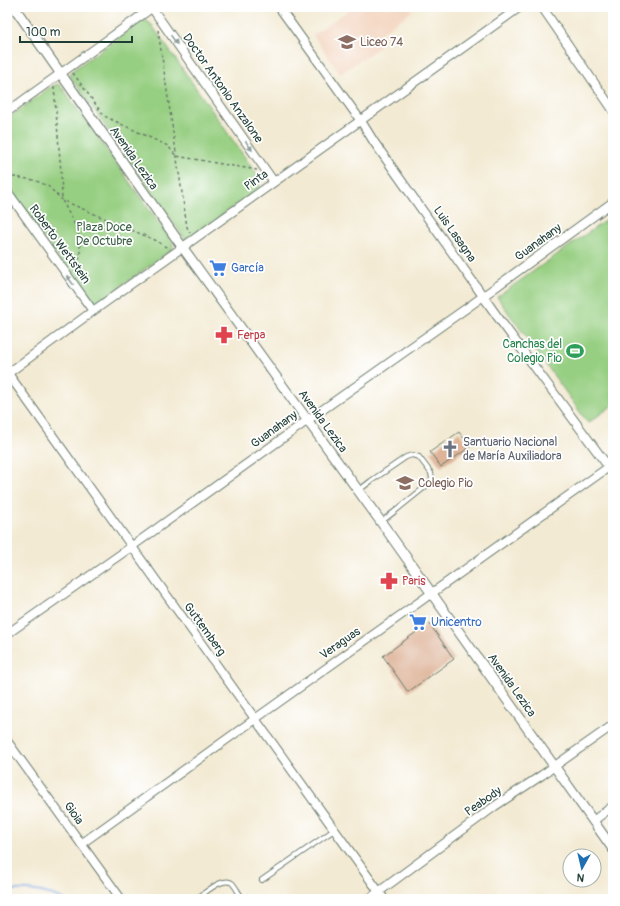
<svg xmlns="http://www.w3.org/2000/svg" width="620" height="906" font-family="Pangolin,sans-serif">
<rect width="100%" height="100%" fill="#fff"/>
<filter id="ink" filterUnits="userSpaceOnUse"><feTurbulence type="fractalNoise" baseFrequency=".025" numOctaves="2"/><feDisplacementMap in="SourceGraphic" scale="8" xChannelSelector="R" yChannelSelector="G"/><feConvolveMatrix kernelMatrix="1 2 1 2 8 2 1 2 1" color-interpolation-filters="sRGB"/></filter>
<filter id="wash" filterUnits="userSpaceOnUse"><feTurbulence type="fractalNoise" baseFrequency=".012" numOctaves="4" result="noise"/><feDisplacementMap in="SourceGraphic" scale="16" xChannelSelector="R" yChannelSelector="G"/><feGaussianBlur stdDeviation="0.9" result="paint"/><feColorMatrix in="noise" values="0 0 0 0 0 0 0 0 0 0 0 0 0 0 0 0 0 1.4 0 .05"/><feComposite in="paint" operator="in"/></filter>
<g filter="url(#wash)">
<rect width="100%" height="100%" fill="#f3ead3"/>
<path fill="#f3d4be" d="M353,7H409L412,11L374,38L380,47L340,74L313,35Z"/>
<path fill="#97cf82" stroke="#5b865b" d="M145,20L151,24L258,176L260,183L258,189L189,239H185L180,232L70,76L73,70L139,23Z
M57,84L61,86L173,243V249L96,304H93L88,300L7,186V119L49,88Z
M613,215V405L588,423L497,297Z"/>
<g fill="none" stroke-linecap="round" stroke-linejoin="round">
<path stroke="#75a3de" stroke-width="2" d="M7,891C25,888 46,892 63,899"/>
</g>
<g id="blocks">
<path fill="#deb499" d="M459,432L470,447L441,467L430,452Z
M429,623L454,659L408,692L383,656Z"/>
</g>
</g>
<g filter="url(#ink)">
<use href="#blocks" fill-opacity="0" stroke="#697a6c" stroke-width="1"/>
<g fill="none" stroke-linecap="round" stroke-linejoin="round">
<g stroke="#697a6c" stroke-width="6">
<path id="service" d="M358,491L371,481L406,457L412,455L419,457L431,473L432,479L430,483L394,512L381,522
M262,880L334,830
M196,899C204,894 223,876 232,883C236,887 239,894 243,899"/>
</g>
<g stroke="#697a6c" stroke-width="10">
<path id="minor" d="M279,7L361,121L374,142L497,316L613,473
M542,7L613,110
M152,8L274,182
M7,112L153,7
M7,191L93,311
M7,372L384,899
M7,374L93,311L520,7
M7,634L131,547L308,420L471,305L613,202
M7,741L121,899
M593,821L613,806
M81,844L255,719L613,464
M369,899L495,806L542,775L613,725"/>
</g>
<g stroke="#697a6c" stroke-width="11">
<path id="tertiary" d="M14,7L183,248L381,522L613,849"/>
</g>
<path stroke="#697a6c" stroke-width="1.5" stroke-dasharray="3 3" stroke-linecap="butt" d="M158,30L187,227L190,233
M73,73L104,116L168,146L176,156L257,170
M54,87L61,172L62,200L78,231L80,245V257L74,272
M7,177H14L34,180L48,186L62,200L157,241L169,249"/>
<use href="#service" stroke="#fff" stroke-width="4"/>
<use href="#minor" stroke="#fff" stroke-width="8"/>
<use href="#tertiary" stroke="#fff" stroke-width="9"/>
</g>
<defs><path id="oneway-solid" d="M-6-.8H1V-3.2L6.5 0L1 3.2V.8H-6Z"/></defs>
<g fill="#8f9e9a">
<use href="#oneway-solid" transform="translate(174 40) rotate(55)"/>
<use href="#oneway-solid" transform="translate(249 146) rotate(55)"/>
<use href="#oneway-solid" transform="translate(70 280) rotate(-126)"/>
</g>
</g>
<defs>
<g id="school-bare" transform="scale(1.38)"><path d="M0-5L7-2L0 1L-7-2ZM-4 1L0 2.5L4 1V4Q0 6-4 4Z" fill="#8d6e63" stroke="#fff" stroke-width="2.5" paint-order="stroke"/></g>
<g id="supermarket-bare" transform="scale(1.38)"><path d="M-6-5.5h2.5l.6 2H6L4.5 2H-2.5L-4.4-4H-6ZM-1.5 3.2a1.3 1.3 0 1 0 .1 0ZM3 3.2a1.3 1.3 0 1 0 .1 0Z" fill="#3f7fe0" stroke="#fff" stroke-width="2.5" paint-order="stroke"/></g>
<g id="pharmacy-bare" transform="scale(1.38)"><path d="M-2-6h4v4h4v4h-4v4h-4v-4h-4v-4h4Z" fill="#e0444e" stroke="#fff" stroke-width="2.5" paint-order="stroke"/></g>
<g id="stadium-bare" transform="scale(1.38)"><path d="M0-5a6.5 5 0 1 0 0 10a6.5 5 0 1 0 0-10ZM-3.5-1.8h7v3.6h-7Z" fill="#2e9e5b" stroke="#fff" stroke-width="2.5" paint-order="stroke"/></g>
<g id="church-bare" transform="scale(1.38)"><path d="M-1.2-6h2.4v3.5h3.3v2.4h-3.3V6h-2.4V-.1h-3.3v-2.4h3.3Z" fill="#6b7280" stroke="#fff" stroke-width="2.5" paint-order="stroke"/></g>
</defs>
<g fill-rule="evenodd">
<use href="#school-bare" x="347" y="42"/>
<use href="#supermarket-bare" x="218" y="268"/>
<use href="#pharmacy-bare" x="224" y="335"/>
<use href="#stadium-bare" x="575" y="351"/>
<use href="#church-bare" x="450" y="449"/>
<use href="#school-bare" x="405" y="483"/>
<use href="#pharmacy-bare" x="389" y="581"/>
<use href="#supermarket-bare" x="418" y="622"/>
</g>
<g text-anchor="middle" stroke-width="3.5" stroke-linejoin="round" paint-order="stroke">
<g font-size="12" fill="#785e54" stroke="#fff" text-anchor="start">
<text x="360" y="46">Liceo 74</text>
<text x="418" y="487">Colegio Pio</text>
</g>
<g font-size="12" fill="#1f3d34" stroke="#fff">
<text transform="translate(223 88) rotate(55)" y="4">Doctor Antonio Anzalone</text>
<text transform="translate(134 158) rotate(55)" y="4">Avenida Lezica</text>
<text transform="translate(256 180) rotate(-35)" y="4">Pinta</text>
<text transform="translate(455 234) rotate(55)" y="4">Luis Lasagna</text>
<text transform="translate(538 242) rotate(-36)" y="4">Guanahany</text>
<text transform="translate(60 244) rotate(54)" y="4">Roberto Wettstein</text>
<text transform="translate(323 421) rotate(54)" y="4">Avenida Lezica</text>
<text transform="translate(274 429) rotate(-36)" y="4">Guanahany</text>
<text transform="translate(205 629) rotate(54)" y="4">Guttemberg</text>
<text transform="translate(340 643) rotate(-35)" y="4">Veraguas</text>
<text transform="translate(512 685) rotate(55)" y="4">Avenida Lezica</text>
<text transform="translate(483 801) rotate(-35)" y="4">Peabody</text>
<text transform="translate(74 813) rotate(54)" y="4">Gioia</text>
</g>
<g font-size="12" fill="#3d6248" stroke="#fff">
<text x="104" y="231">Plaza Doce<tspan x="104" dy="14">De Octubre</tspan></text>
</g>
<g font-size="12" fill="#366cbe" stroke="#fff" text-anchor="start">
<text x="231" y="272">García</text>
<text x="431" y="626">Unicentro</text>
</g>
<g font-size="12" fill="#be3a42" stroke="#fff" text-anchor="start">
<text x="237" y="339">Ferpa</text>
<text x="402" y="585">Paris</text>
</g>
<g font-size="12" fill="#27864d" stroke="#fff" text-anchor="end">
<text x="562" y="348">Canchas del<tspan x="562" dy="14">Colegio Pio</tspan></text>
</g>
<g font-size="12" fill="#5b616d" stroke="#fff" text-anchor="start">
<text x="463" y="446">Santuario Nacional<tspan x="463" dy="14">de María Auxiliadora</tspan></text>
</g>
</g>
<rect width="620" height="906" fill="none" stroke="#fff" stroke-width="24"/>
<g transform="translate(582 868) rotate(188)"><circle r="19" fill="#ffffff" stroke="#a5b1ae"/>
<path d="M0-3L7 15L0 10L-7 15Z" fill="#1f6fb2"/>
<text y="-6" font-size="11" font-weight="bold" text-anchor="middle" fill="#1f3d34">N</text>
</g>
<path d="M20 36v6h112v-6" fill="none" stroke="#1f3d34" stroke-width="2"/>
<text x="26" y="36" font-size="12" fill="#1f3d34" stroke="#ffffff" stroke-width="3" paint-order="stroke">100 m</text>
</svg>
